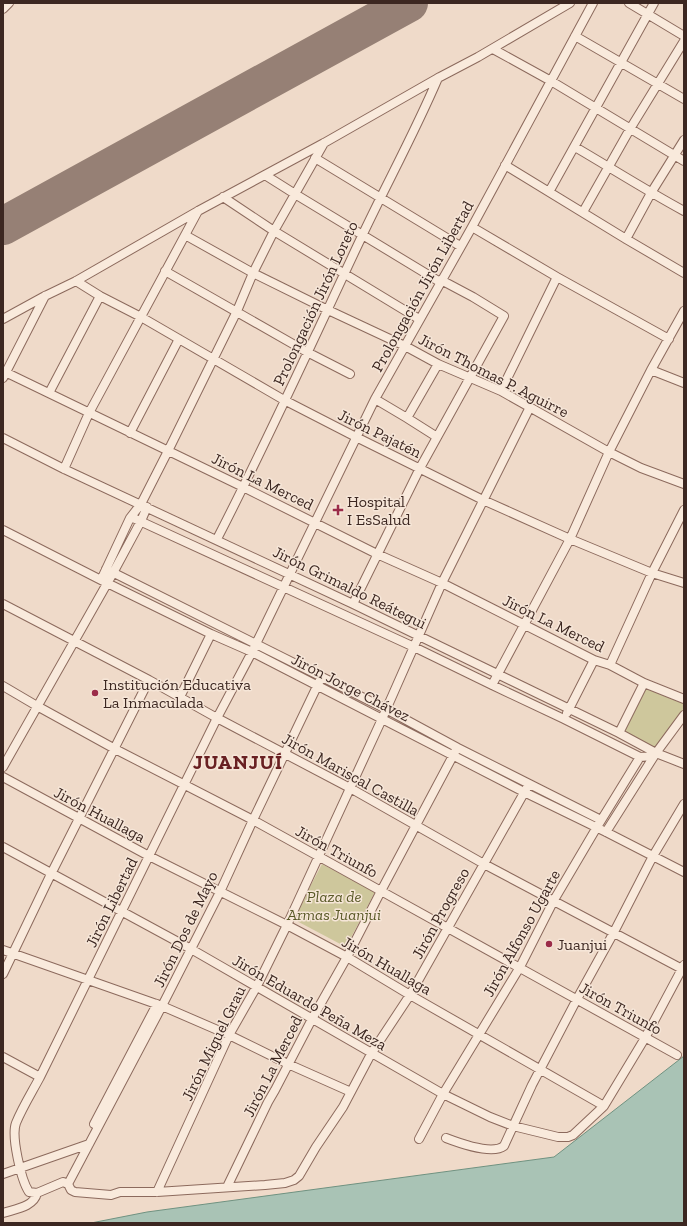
<svg xmlns="http://www.w3.org/2000/svg" width="687" height="1226" font-family="'Zilla Slab',serif">
<rect width="100%" height="100%" fill="#efdac9"/>
<path fill="#cec79c" d="M644,688L684,704V708L656,748L623,731Z
M322,864L375,892L346,947L293,919Z"/>
<path fill="#a9c3b5" stroke="#709281" d="M684,1056V1223H91L147,1212L554,1157Z"/>
<g fill="none" stroke-linecap="round" stroke-linejoin="round">
<path stroke="#968075" stroke-width="38" d="M3,226L409,3"/>
<g stroke="#8c6a5d" stroke-width="10">
<path id="minor" d="M629,3L684,36
M3,9L9,3
M575,36L684,99
M493,49L551,81L684,161
M575,147C611,168 647,191 684,211
M315,158L460,246
M505,165L626,239L684,273
M265,175L295,194L440,282
M549,192L654,3
M223,197L274,231L419,319
M583,212L630,129L684,41
M472,227L557,277L669,339
M185,235L253,273L328,310L405,346L438,364L501,391L609,452L641,468L684,484
M626,239L651,193L684,140
M165,271L307,352L350,374
M76,281L100,296L141,317L284,400L356,437L483,500L570,539L652,573L684,583
M3,319L45,296L76,281L198,211L324,143L438,78L478,57L570,3
M651,370L684,383
M3,371L243,487L377,554L442,583L594,660L610,665L644,683L684,699
M3,378L45,296
M501,391L557,277
M49,393L100,296
M375,399L407,418L437,437
M407,418L438,364
M130,433L179,339
M3,438L64,469L353,604L619,733L656,753L684,764
M64,469L89,413L198,211
M131,517L414,647L492,685L564,719L640,757L652,756L656,753
M3,530L101,580L211,634L252,652L524,792L606,832L684,872
M217,539C268,440 314,338 362,236C387,183 415,132 438,78
M106,569L386,709L458,748L601,820
M101,580L130,518L141,504L168,451L237,311L253,273L274,231L324,143
M3,604L149,680L217,718L350,788L484,864L684,970
M353,604L420,468L504,316L473,297L441,280
M610,665L652,573L684,510
M492,685L570,539L609,452L651,370L684,311
M3,686L37,706L115,749L253,820L381,891L677,1055
M180,697L211,634
M567,713L594,660
M619,733L644,683
M3,767L113,573L141,521L147,507
M3,777L149,856L287,925L347,957L410,995L604,1106
M606,832L656,753L684,715
M3,847L191,949L443,1094L490,1117L513,1126L558,1137H568L573,1135L604,1106L645,1038L684,965
M3,950L162,1006L229,1035L288,1064L351,1092
M3,974L51,874L149,680
M3,1057L40,1077
M94,1124L157,1004
M446,1138C459,1143 492,1155 504,1146L532,1085L577,999L614,932L653,856L684,804
M419,1139L443,1094L520,967L554,900L597,827L640,757
M3,1174L89,1144
M68,1184L63,1182L37,1193L29,1192C21,1180 11,1136 16,1123C22,1108 32,1092 40,1077L217,718L252,652L375,399L472,227L593,3
M68,1184L71,1190L75,1192L111,1195L120,1192H157L265,1185L285,1183L294,1180L299,1176L316,1147L343,1107L371,1054L410,995L529,784
M68,1184L162,1006L220,892L253,820L321,678
M227,1187L268,1102L275,1090L312,1019L347,957L381,891L456,750
M157,1192L229,1035L257,986L287,925L382,719L442,583L530,407
M3,1213C15,1209 34,1207 37,1193"/>
</g>
<use href="#minor" stroke="#f9eadc" stroke-width="8"/>
</g>
<g fill="#9b2c49" stroke="#f6e6d8" stroke-width="1.5">
<path d="M336 504h4v4h4v4h-4v4h-4v-4h-4v-4h4z"/>
<circle cx="95" cy="693" r="4"/>
<circle cx="549" cy="944" r="4"/>
</g>
<g text-anchor="middle" stroke-width="3" stroke-linejoin="round" paint-order="stroke">
<g font-size="16" fill="#3c2721" stroke="#f6e6d8">
<text transform="translate(422 286) rotate(-61)" y="6">Prolongación Jirón Libertad</text>
<text transform="translate(315 303) rotate(-65)" y="6">Prolongación Jirón Loreto</text>
<text transform="translate(494 375) rotate(27)" y="6">Jirón Thomas P. Aguirre</text>
<text transform="translate(380 433) rotate(26)" y="6">Jirón Pajatén</text>
<text transform="translate(263 481) rotate(26)" y="6">Jirón La Merced</text>
<text transform="translate(350 587) rotate(26)" y="6">Jirón Grimaldo Reátegui</text>
<text transform="translate(554 623) rotate(26)" y="6">Jirón La Merced</text>
<text transform="translate(351 687) rotate(27)" y="6">Jirón Jorge Chávez</text>
<text transform="translate(351 774) rotate(29)" y="6">Jirón Mariscal Castilla</text>
<text transform="translate(100 814) rotate(28)" y="6">Jirón Huallaga</text>
<text transform="translate(337 851) rotate(29)" y="6">Jirón Triunfo</text>
<text transform="translate(111 902) rotate(-64)" y="6">Jirón Libertad</text>
<text transform="translate(440 913) rotate(-61)" y="6">Jirón Progreso</text>
<text transform="translate(185 929) rotate(-64)" y="6">Jirón Dos de Mayo</text>
<text transform="translate(521 933) rotate(-61)" y="6">Jirón Alfonso Ugarte</text>
<text transform="translate(387 965) rotate(30)" y="6">Jirón Huallaga</text>
<text transform="translate(310 1002) rotate(30)" y="6">Jirón Eduardo Peña Meza</text>
<text transform="translate(621 1008) rotate(29)" y="6">Jirón Triunfo</text>
<text transform="translate(213 1043) rotate(-64)" y="6">Jirón Miguel Grau</text>
<text transform="translate(272 1066) rotate(-63)" y="6">Jirón La Merced</text>
</g>
<g font-size="16" fill="#3c2721" stroke="#f6e6d8" text-anchor="start">
<text x="347" y="507">Hospital<tspan x="347" dy="18">I EsSalud</tspan></text>
<text x="103" y="690">Institución Educativa<tspan x="103" dy="18">La Inmaculada</tspan></text>
<text x="557" y="950">Juanjui</text>
</g>
<g font-size="16" font-style="italic" fill="#595927" stroke="#f6e6d8">
<text x="334" y="902">Plaza de<tspan x="334" dy="18">Armas Juanjui</tspan></text>
</g>
<g font-size="20" font-weight="bold" letter-spacing="1" fill="#692022" stroke="#f6e6d8">
<text x="238" y="769">JUANJUÍ</text>
</g>
</g>
<rect width="687" height="1226" fill="none" stroke="#3c2721" stroke-width="8"/>
</svg>
